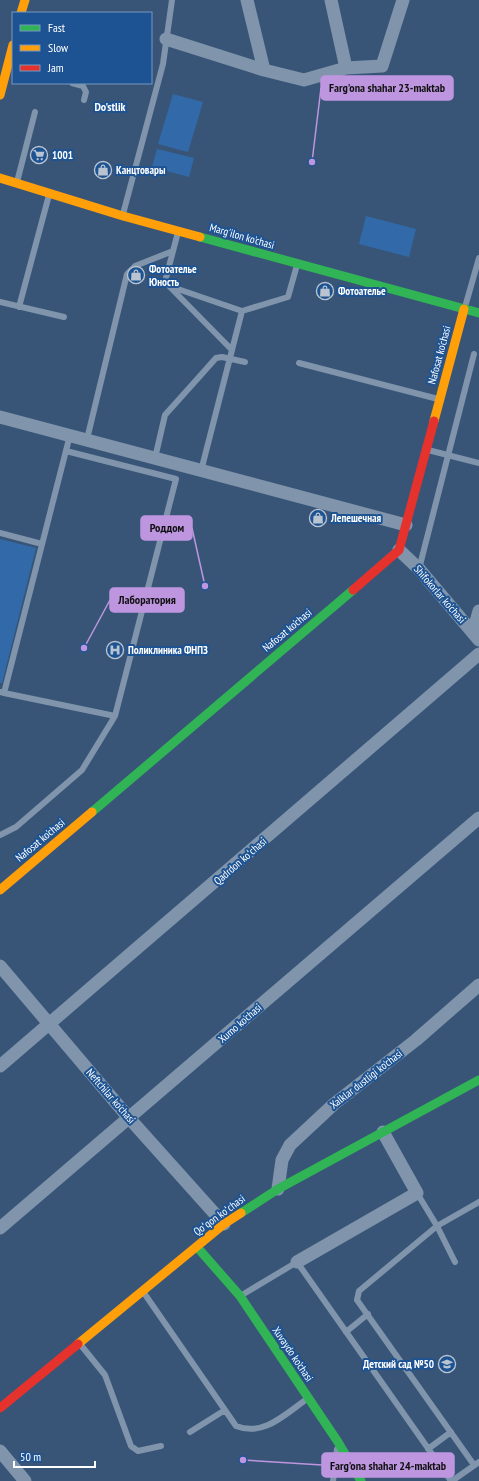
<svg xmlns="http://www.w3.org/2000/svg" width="479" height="1481" font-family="'PT Sans Narrow',sans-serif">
<rect width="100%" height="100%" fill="#385578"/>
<path fill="#326aa9" d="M173,94L203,102L188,152L158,144Z
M157,149L194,158L189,177L152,167Z
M366,216L416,229L409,257L359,244Z
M0,539L36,548L2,683H0Z"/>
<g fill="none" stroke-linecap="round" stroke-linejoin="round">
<path stroke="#8095ab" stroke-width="6" d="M72,83L83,86L86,92L84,100
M17,182L35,112
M123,214L163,64L172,0
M178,232L166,278L169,286L242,311L288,297L297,265
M170,287L232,350
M0,302L64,317
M19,307L49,195
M465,307L479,258
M299,363L438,399
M87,439L127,274L135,266L173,251
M428,450L479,463
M66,451L176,479L115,716
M155,458L165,415L200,376L216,358L222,357L245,362
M201,471L242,311
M0,533L42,544
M419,569L474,354
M0,692L4,693L70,435
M0,835L16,827L82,770L115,716L4,693
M417,1193L437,1226L455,1262
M144,1293L236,1426C264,1437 285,1414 307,1399
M242,1295L297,1262L451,1481
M346,1332L368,1314
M80,1344L105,1375L131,1446L138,1451L161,1446
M190,1432L225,1410
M428,1449L451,1432
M474,1465L357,1300L359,1291L437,1226L479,1202
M333,1481L337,1449
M452,1481L479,1462"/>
<path stroke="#8095ab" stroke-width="13" d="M247,0L264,70
M166,39L264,70L304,80L346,68L331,0
M346,68L382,66L403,0
M0,417L406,525
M399,550L419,569L479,640
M473,632L479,611
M0,966L129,1118L224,1224
M0,1066L479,654
M278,1189L282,1160L290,1145L334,1104L416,1040L479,985
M0,1228L479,818
M297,1262L417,1193L383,1132
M0,1451L25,1481"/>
<path stroke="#30b455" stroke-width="9" d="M200,237L479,313
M92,812L353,590
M241,1213L278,1189L479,1080
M197,1247L240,1296L338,1442L361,1481"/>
<path stroke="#ff9f0a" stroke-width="9" d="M21,13L25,0
M0,95L13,45
M0,178L123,216L200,237
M434,421L464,309
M0,890L92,812
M78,1344L224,1224L241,1213"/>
<path stroke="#e5322d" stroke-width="9" d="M353,590L399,550L434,421
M0,1408L78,1344"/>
</g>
<defs>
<g id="supermarket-ring" transform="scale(0.9)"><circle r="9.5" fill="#1d5393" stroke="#b9c4d0" stroke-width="1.5"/><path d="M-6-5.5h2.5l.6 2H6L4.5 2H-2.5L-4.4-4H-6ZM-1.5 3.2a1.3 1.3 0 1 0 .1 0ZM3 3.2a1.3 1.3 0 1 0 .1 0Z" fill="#b9c4d0"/></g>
<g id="shop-ring" transform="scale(0.9)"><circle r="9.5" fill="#1d5393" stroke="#b9c4d0" stroke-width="1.5"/><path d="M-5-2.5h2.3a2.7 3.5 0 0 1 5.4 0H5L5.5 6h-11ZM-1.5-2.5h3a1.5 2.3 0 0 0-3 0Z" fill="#b9c4d0"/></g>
<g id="hospital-ring" transform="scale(0.9)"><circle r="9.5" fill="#1d5393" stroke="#b9c4d0" stroke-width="1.5"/><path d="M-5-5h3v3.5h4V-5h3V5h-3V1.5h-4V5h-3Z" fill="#b9c4d0"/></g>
<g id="school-ring" transform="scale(0.9)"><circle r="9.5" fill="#1d5393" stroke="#b9c4d0" stroke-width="1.5"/><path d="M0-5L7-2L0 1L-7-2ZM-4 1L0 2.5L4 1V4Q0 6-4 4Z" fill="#b9c4d0"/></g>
</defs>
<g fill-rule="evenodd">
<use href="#supermarket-ring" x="39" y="155"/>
<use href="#shop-ring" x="103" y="170"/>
<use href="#shop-ring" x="136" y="275"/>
<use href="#shop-ring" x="325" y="291"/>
<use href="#shop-ring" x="318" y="518"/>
<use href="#hospital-ring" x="115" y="650"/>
<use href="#school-ring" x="447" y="1364"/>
</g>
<g text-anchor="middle" stroke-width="4" stroke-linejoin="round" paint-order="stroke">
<g font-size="11" font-weight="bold" fill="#fff" stroke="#1d5393" text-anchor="start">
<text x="52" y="159">1001</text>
<text x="116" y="174">Канцтовары</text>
<text x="149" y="273">Фотоателье<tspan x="149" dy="13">Юность</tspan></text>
<text x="338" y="295">Фотоателье</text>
<text x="331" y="522">Лепешечная</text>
<text x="128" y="654">Поликлиника ФНПЗ</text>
<text x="434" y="1368" text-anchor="end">Детский сад №50</text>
</g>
<g font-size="11" fill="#fff" stroke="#1d5393">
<text transform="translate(242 236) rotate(16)" y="4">Marg'ilon ko'chasi</text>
<text transform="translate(439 355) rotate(-75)" y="4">Nafosat ko'chasi</text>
<text transform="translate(440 594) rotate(49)" y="4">Shifokorlar ko'chasi</text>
<text transform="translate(287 630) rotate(-40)" y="4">Nafosat ko'chasi</text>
<text transform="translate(40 840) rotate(-40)" y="4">Nafosat ko'chasi</text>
<text transform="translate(240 861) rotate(-41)" y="4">Qadrdon koʻchasi</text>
<text transform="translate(240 1023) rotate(-41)" y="4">Xumo ko'chasi</text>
<text transform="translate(366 1079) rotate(-38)" y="4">Xalklar dustligi ko'chasi</text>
<text transform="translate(111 1096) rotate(49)" y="4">Neftchilar ko'chasi</text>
<text transform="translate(219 1215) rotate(-36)" y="4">Qoʻqon koʻchasi</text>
<text transform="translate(293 1354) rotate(56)" y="4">Xuvaydo ko'chasi</text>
</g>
<g font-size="12" font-weight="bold" fill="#fff" stroke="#1d5393">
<text x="110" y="111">Do'stlik</text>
</g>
</g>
<path fill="none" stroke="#bd96df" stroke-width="1.5" d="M312 162L321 88M205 586L192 528M84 648L110 600M243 1460L322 1465"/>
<g fill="#bd96df" stroke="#1d5393" stroke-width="1.5">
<circle cx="312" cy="162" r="4"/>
<circle cx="205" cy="586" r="4"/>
<circle cx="84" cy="648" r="4"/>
<circle cx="243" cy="1460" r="4"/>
</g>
<g fill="#bd96df" stroke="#bd96df" stroke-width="1.5">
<rect x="321" y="76" width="132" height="24" rx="4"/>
<rect x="141" y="516" width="51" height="24" rx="4"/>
<rect x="110" y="588" width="74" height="24" rx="4"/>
<rect x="322" y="1453" width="132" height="24" rx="4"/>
</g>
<g font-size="12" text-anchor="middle" font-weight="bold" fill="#111">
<text x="387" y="92">Farg'ona shahar 23-maktab</text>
<text x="167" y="532">Роддом</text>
<text x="147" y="604">Лаборатория</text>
<text x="388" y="1470">Farg'ona shahar 24-maktab</text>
</g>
<rect x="12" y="12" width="140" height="72" fill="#1d5393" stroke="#7798be"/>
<rect x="20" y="25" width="20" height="6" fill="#30b455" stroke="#7798be"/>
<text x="48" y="32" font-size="12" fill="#ffffff">Fast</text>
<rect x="20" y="45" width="20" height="6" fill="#ff9f0a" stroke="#7798be"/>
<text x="48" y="52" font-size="12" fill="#ffffff">Slow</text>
<rect x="20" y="65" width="20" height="6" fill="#e5322d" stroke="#7798be"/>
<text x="48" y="72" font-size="12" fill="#ffffff">Jam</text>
<path d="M14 1461v6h81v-6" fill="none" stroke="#ffffff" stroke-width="2"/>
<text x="20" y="1461" font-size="12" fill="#ffffff" stroke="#1d5393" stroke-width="3" paint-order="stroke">50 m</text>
</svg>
